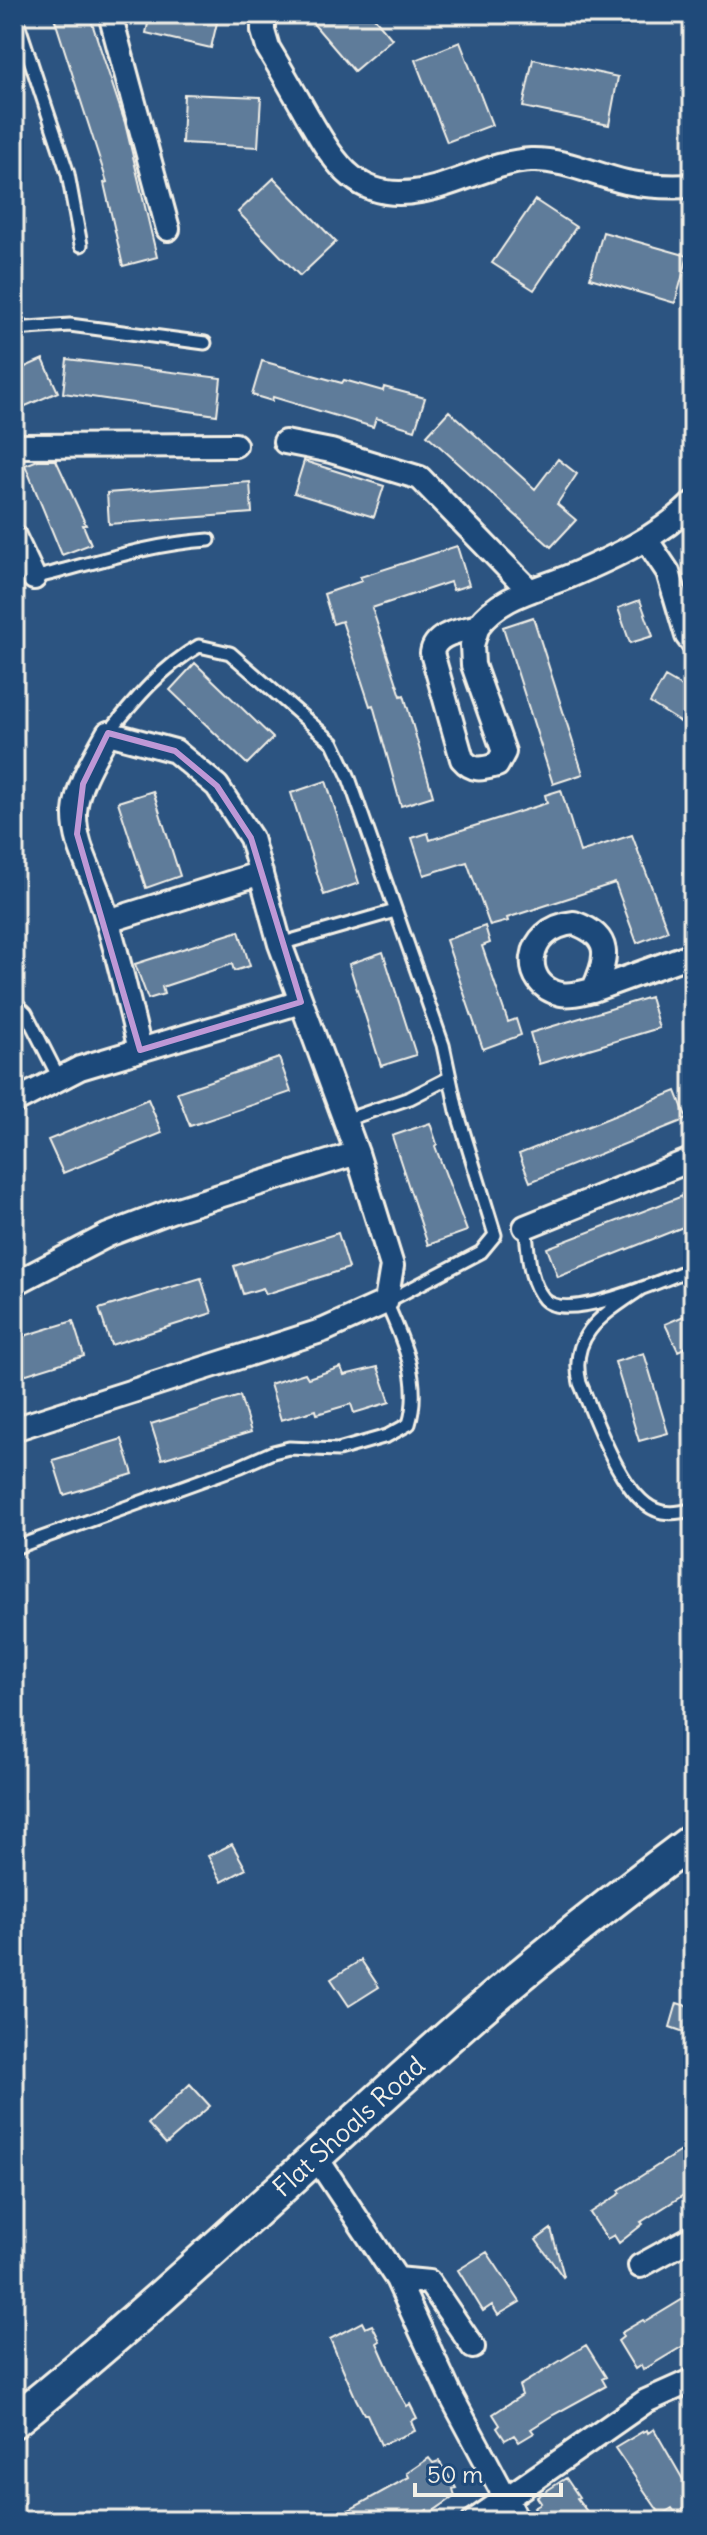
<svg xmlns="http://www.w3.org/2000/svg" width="707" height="2535" font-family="Delius,sans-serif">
<rect width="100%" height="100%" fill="#2c5481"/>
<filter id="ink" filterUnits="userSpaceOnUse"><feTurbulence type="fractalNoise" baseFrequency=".0125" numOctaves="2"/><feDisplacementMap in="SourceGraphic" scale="16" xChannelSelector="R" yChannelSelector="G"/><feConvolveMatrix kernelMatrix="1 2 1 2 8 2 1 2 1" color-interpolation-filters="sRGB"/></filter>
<g filter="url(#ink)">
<path fill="#5e7b9a" stroke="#f4f1e8" stroke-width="2" d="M53,14H89L125,123L157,257L123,266L104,183L107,182Z
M150,14H219L211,48L146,33Z
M305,14H371L392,39L354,71Z
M460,42L492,125L447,142L415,60Z
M533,59L618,77L609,125L523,107Z
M184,94L261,97L258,147L182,143Z
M274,178L336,242L300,276L238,212Z
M535,200L576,227L534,290L492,263Z
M603,232L688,256L675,303L590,278Z
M43,359L58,392L14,411V372Z
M67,359L221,378L217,415L63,393Z
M262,361L342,383L344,380L383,391L384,387L425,398L415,430L376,418L373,427L273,397L272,401L252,395Z
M449,411L535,489L558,459L577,474L557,504L576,520L551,547L427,435Z
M38,460H56L86,525H83L91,544L62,555L25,465Z
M304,461L384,486L374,517L294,493Z
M250,482L252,513L109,524L107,493Z
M457,546L469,585L453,590L450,582L372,608L401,696L404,695L433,796L401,806L373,705L370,706L342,621L333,624L324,594L362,581L360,577Z
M640,600L653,636L630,643L618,608Z
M533,617L583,774L553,784L503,627Z
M195,663L273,738L247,764L170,690Z
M665,677L693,693V730L650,703Z
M326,781L359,883L324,895L291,793Z
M561,790L580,852L632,835L668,931L637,943L615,883L507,918L508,921L490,926L467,862L424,875L412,838L428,833L430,840L547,803L545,795Z
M153,791L180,876L146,888L118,802Z
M485,926L490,943L482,946L508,1022L516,1019L521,1035L483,1049L446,940Z
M239,931L250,966L234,971L232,964L162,987L164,994L148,999L135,964Z
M383,952L416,1055L381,1066L349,964Z
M650,997L659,1028L539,1064L530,1033Z
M279,1058L291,1092L190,1126L177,1092Z
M676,1091L687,1119L530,1182L519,1154Z
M148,1099L162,1133L63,1173L48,1140Z
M430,1123L437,1144L435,1146L467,1231L428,1245L392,1136Z
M693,1192V1223L558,1277L547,1248Z
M338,1233L349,1268L266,1294L263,1288L243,1294L234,1266Z
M201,1278L212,1313L111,1345L99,1309Z
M693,1312V1344L678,1351L665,1324Z
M73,1321L84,1356L14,1378V1339Z
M644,1353L668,1433L639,1441L615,1362Z
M341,1367L344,1375L378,1367L390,1402L354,1413L351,1404L317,1414L316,1410L281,1420L270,1384L305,1373L308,1378Z
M240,1396L251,1432L162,1459L151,1424Z
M122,1439L133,1474L64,1495L53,1460Z
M232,1844L246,1869L222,1882L208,1856Z
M361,1960L379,1987L349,2006L331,1979Z
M677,2003L693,2008V2035L670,2027Z
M190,2084L210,2106L166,2144L148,2124Z
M693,2143V2189L641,2222L643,2224L619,2243L614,2235L607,2239L590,2213L621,2193L619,2190Z
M551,2229L564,2276L563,2277L536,2240Z
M487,2252L520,2302L498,2315L492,2305L483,2311L458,2270Z
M693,2293V2340L643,2370L641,2365L635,2369L618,2341L623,2337L621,2333L643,2320L645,2322Z
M362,2322L365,2328L372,2325L380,2341L377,2343L399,2393L407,2406L410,2404L417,2418L411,2421L415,2431L381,2445L367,2414H364L356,2399L330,2339Z
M586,2345L606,2377L602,2379L606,2386L553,2415L531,2429L534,2433L519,2442L514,2435L505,2440L497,2428L500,2425L493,2414L522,2395L519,2386Z
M654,2429L693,2497V2513L681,2521L672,2508L661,2515L615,2448L642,2432L647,2430L648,2433Z
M429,2458L433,2463L439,2461L456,2488L453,2489L455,2496L429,2514L427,2510L411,2521H356L349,2510L409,2477L407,2473Z
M566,2478L579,2497L577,2498L594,2521H543L534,2507L541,2503L537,2497Z"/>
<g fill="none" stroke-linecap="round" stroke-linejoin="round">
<g stroke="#f4f1e8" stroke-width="17">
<path id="lane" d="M15,14L68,174L81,245
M14,329L70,325L205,343
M34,578C94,563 148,544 209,540
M280,944L395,911
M14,1001L26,1013L59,1078
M345,1120L410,1098L449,1078
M525,1227C529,1250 527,1279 544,1299C567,1324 665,1279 693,1268
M642,1288C606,1313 568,1333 580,1383C595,1417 621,1496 656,1510C667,1515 681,1512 693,1510
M14,1548L241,1466L273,1452L289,1448L338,1450L387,1436L409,1424C422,1382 403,1340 386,1302L481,1252L495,1235L457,1111L443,1045L348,775L333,743L230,653L199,646C162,667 135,700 108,733"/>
</g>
<g stroke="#f4f1e8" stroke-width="28">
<path id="street" d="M110,14L168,229
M263,14V31L268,48C282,71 295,94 308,117C335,163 357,203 420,191C457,185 493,162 531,160C564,159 595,175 626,182C649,187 670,187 693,186
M285,442L331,451L420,478L530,591
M14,446L235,445
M14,536L34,578
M646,539L668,572L687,636L693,644
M478,626L472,645L473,665L504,752L497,765C482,769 473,772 462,759L432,653C435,633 461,631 478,626Z
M478,626C500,596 536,590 570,576C613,558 660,536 693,503
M108,921L261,873
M574,923C613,936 608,959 593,990C583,992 571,996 561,994C520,986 523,928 574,923Z
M593,990L693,954
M14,1102L80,1068L301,1002
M525,1227L693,1159
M14,1284L108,1235L171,1211L357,1153
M14,1429L324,1330L386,1302L392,1266L357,1153L280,944L251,838L217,786L175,751L108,733C95,757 77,784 75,812C74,845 92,871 101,900C117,949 128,1000 140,1050
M316,2157L397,2279L450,2394L518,2521
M640,2266L693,2237
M397,2279L429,2282L473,2347
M474,2521L646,2401L693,2380"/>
</g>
<g stroke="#f4f1e8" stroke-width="38">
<g id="secondary">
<path id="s1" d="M14,2421C172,2294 318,2151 471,2017C543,1955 617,1897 693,1840"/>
</g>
</g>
<use href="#lane" stroke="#1f4a7a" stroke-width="11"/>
<use href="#street" stroke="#1f4a7a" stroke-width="22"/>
<use href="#secondary" stroke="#1f4a7a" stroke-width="32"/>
</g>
</g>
<path fill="none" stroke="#be98d6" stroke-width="6" stroke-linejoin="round" d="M108,733L175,751L217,786L251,838L301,1002L140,1050L77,834L83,784Z"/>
<g text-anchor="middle" stroke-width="6" stroke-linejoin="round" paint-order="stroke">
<g font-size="26" fill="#f4f1e8" stroke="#1f4a7a">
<text dy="9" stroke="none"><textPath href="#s1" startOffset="446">Flat Shoals Road</textPath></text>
</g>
</g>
<rect width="707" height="2535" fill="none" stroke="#1f4a7a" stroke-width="48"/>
<rect x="24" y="24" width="659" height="2487" fill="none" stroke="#f4f1e8" stroke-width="3" filter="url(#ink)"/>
<path d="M415 2483v12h146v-12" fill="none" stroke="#f4f1e8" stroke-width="4"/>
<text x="427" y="2483" font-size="24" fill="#f4f1e8" stroke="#1f4a7a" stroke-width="6" paint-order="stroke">50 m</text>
</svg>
